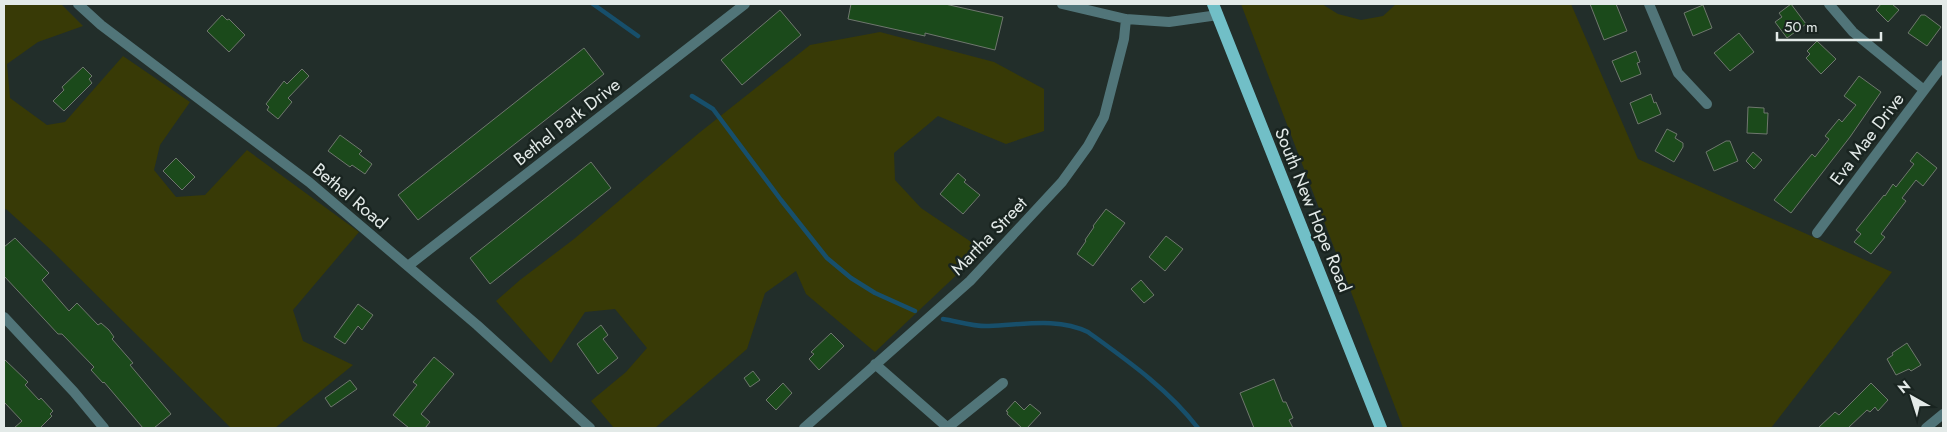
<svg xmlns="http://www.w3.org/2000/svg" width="1947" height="432" font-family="Jost,sans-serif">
<rect width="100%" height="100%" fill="#222e2a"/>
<path fill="#383a06" d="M4,4H61L83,26L38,42L7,64L10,98L47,125L65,122L123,56L190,102L160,145L154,170L176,197L205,195L247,150L359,232L293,310L303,341L353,365L275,428H231L49,248L6,209L4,210Z
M1241,4H1322L1338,14L1361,20L1383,16L1396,4H1571L1638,159L1892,272L1771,428H1403Z
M880,32L994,62L1044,89V131L1006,144L938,116L894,153L895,180L921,208L983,250L875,352L806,294L796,271L765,293L747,349L655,428H614L591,401L626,372L647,348L615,309L585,312L551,363L496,301L520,280L574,239L699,133L810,45Z"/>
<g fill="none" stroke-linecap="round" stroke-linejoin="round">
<path stroke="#174f6b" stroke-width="4.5" d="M593,4L638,36
M692,96L713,109L781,200L827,258L851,278L875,293L915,311
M943,319C957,321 974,327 989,326C1022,325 1057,317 1088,332C1128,361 1168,389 1198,428"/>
</g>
<path fill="#1b4a1b" stroke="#6f776e" d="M851,4H945L1003,17L995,50L925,33V36L848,19Z
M1590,4H1616L1627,31L1604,40Z
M1791,4L1806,24L1787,38L1775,22L1782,17L1779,13Z
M1881,4H1892L1899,10L1888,22L1876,10Z
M1703,5L1712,28L1693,36L1684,13Z
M780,10L801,35L742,85L721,60Z
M222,15L227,20L229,19L245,35L229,52L207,31Z
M1921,15H1925L1941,27L1927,46L1908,33Z
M1739,33L1754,52L1730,71L1714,53Z
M1817,41L1836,59L1821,74L1806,58L1810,54L1807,51Z
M584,48L604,74L418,220L398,195Z
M1636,51L1640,62L1637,63L1641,74L1621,82L1612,61Z
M83,67L92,76L89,79L92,83L64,111L53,101L64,90L62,87Z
M302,69L309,76L288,98L292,102L278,119L267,110L269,107L266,104L284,81L287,84Z
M1859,76L1881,92L1850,137L1791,213L1774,200L1812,154L1815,157L1829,139L1825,136L1839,119L1842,122L1856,105L1844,96Z
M1651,94L1654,103L1656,102L1661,114L1638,124L1630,103Z
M1748,107L1764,108V113H1768L1767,134L1747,133Z
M1667,129L1677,134L1675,138L1683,143V147L1674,162L1655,151Z
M340,135L362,151L359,154L372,164L365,174L352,165L350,167L328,151Z
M1726,141H1730L1738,161L1714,171L1706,152Z
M1753,152L1762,160L1754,169L1746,161Z
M1917,152L1937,168L1923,186L1916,180L1902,198L1906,201L1881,234L1885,237L1871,254L1854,242L1861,234L1856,230L1884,195L1885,196L1893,184L1896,187L1914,164L1910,161Z
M176,158L195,177L182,190L163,171Z
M591,162L611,188L490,284L470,258Z
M958,173L966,180L964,182L980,195L963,214L940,194Z
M1106,209L1125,223L1093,266L1077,254L1086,241L1085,240L1094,227L1093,226Z
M1166,236L1183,249L1165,271L1149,257Z
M15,238L49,273L42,280L69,311L77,303L98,325L101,323L109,330L114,337L112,339L133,363L130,365L171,414L154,428H143L104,382L103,383L91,370L94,367L62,334H58L4,276V247Z
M1141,280L1154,295L1144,303L1131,289Z
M358,304L373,315L362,330L358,326L345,344L334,337Z
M601,325L608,335L603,339L618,358L598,374L577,344Z
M831,333L844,346L819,370L809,359L814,354L811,352Z
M1907,343L1921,365L1911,371L1909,369L1896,375L1887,359L1893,355L1892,353Z
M434,357L454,374L421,414L430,422L425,428H409L393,415L417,385L413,382Z
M4,359L28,382L25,385L39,400L41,398L53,411L50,414L52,416L40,428H14L22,421L4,402Z
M753,371L760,380L750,387L744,378Z
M1274,379L1283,402H1286L1293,418L1289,420L1293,428H1254L1240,393Z
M350,380L357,389L331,407L325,398Z
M783,383L792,393L776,410L766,400Z
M1871,383L1888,400L1878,411L1875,407L1870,412L1867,410L1848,428H1818L1835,412L1839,415Z
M1015,401L1024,410L1030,404L1041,413L1027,428H1022L1007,414L1008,412L1006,411Z"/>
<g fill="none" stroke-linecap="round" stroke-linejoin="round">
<path stroke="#517579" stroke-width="10" d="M78,4L101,25L309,182L477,325L590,428
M1062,4L1126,19L1169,22L1218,15
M1649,4L1678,73L1707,104
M1829,4L1853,32L1924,90
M1817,233L1943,65
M408,266L745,4
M4,317L74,392L104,428
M875,364L948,428
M804,428L970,281L1062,182L1088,146L1104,117L1124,39L1126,19
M947,428L1003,383
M1926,428L1943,414"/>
<path stroke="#71bfc7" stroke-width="12" d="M1213,4L1381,428"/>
</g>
<g text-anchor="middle" stroke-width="5" stroke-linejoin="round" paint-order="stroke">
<g font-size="18" fill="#e3eae8" stroke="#192420">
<text transform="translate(567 122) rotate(-38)" y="6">Bethel Park Drive</text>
<text transform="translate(1867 139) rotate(-53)" y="6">Eva Mae Drive</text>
<text transform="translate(350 196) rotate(40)" y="6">Bethel Road</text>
<text transform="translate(1313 210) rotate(68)" y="6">South New Hope Road</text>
<text transform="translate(989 236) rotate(-46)" y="6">Martha Street</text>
</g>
</g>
<rect width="1947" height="432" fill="none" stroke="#e3eae8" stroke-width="10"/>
<g transform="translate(1912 397) rotate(321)" stroke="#192420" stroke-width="4" paint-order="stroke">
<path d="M0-4L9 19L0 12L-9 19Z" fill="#e3eae8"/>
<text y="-8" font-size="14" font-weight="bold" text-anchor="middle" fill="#e3eae8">N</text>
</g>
<path d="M1777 32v8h104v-8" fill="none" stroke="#e3eae8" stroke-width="2.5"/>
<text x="1784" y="32" font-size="15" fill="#e3eae8" stroke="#192420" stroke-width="4" paint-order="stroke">50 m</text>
</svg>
